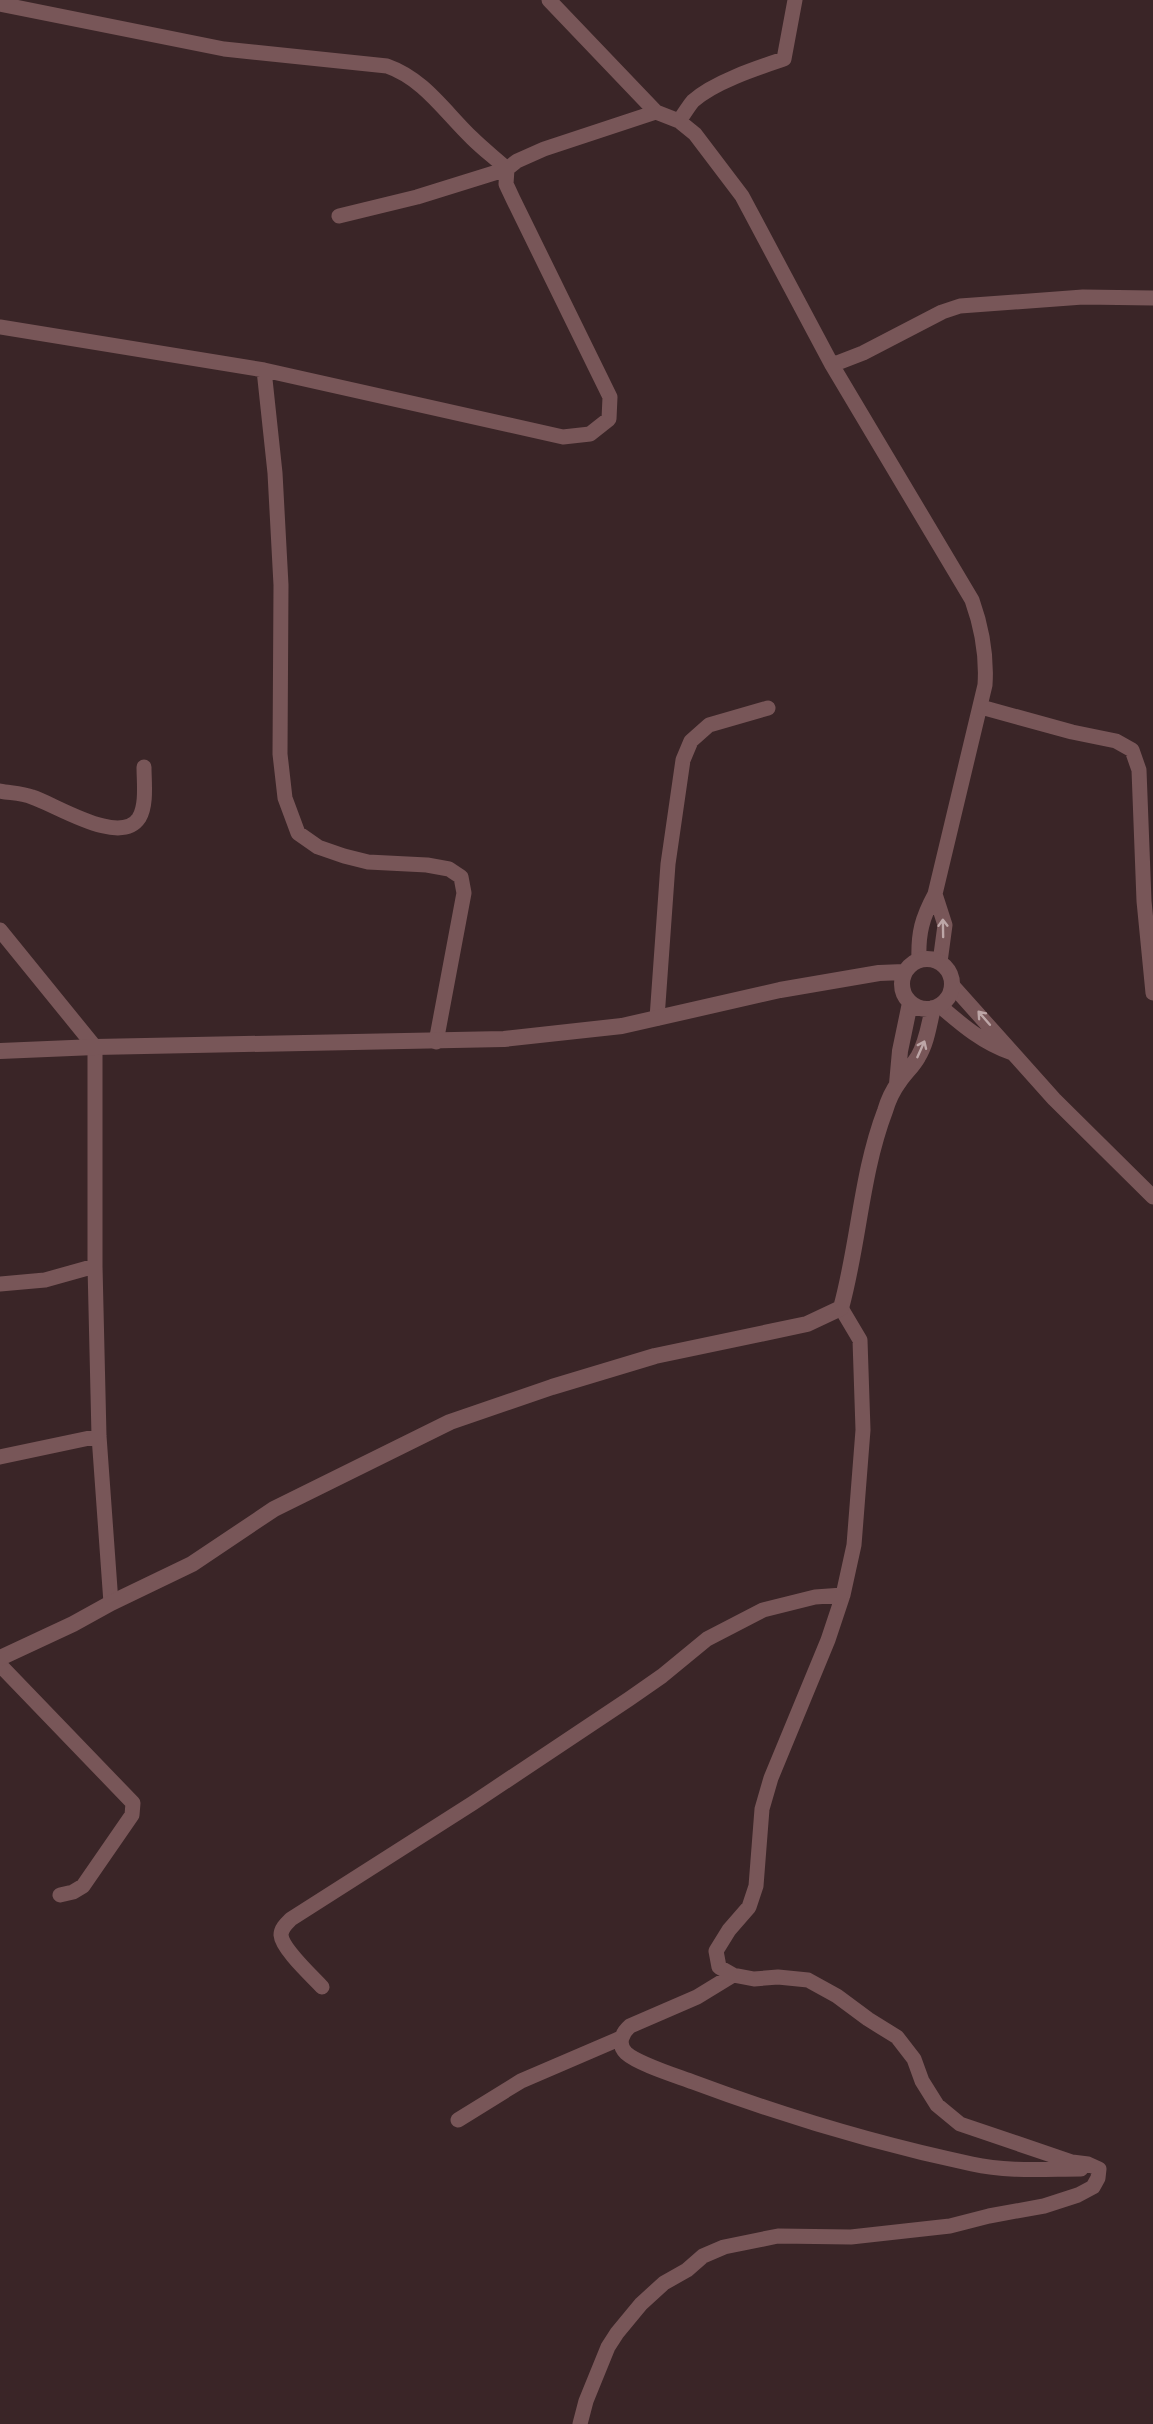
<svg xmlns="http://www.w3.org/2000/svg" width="1153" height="2424" font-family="'Times New Roman',serif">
<rect width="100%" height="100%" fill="#3a2527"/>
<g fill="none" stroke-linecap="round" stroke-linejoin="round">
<path stroke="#785658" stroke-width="15" d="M549,0L656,112L679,121L695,134L742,196L832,365L972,600C982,628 987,655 985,685L935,894C922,918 918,933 919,960
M0,4L224,49L387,66C424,79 444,111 472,138C483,149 495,158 507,169
M679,121C684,114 688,107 693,101C714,82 757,68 784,59L795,0
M339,216L417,197L507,169L517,161L544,149L656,112
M0,327L264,370L563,437L590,434L609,419L610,397L513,199L506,184L507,169
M832,365L863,353L942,312L960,306L1083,297L1153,298
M264,370L275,473L281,585L280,754L285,798L298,833L318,847L344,856L368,862L427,865L449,869L461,877L464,893L436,1042
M981,707L1072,732L1116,741L1132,750L1139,770L1144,901L1153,993
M0,791C10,793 22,793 32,797C55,804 120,847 139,818C147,805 144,782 144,767
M935,894L945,925L940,962
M0,930L95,1047V1266L99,1436L111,1603
M952,985L1054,1099L1153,1197
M940,1006C962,1025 983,1043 1012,1053
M657,1018L668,864L683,760L691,741L709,725L768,708
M0,1284L45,1280L95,1266
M0,1457L99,1436
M0,1665L133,1803L132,1815L83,1886L73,1892L60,1895
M733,1975L697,1997L630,2026C622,2033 617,2044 626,2053C638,2064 677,2076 693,2082C784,2116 877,2144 972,2164C1008,2172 1045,2169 1081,2169
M322,1987C313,1977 282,1949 281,1935C281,1928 287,1923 291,1919L473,1803L629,1699L662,1676L707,1639L763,1610L815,1597L843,1595
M458,2120L521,2081L621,2038
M580,2424L586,2401L608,2347L617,2333L641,2304L664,2283L687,2270L703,2256L724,2247L778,2236L851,2237L950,2226L989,2216L1044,2206L1078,2195L1093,2187L1098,2178L1099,2169L1088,2164L1072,2162L960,2124L937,2105L922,2081L914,2059L897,2037L868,2019L837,1996L808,1980L778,1977L754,1979L733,1975L719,1967L716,1951L729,1930L749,1907L756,1886L762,1809L771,1778L828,1640L843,1595L854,1545L863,1430L860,1340L841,1308"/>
<path stroke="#785658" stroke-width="16" d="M902 984a25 25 0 1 1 50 0a25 25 0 1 1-50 0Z
M0,1051L95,1047L504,1039L622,1026L780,990L879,973L904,972
M897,1084L900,1051L910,1003
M0,1658L73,1624L111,1603L192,1564L274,1509L450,1422L552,1387L655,1356L807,1324L841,1308C859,1243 861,1174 885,1111C888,1101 893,1090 899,1082C905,1073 913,1066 918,1057C927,1042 929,1024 933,1008"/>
</g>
<defs><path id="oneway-shaft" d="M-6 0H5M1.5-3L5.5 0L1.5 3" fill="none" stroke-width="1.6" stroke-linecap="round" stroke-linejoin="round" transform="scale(1.5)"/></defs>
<g stroke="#bda6a7">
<use href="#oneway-shaft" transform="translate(943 928) rotate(-91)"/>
<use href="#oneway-shaft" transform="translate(984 1018) rotate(-131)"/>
<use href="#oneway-shaft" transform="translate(921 1049) rotate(-66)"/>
</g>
</svg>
